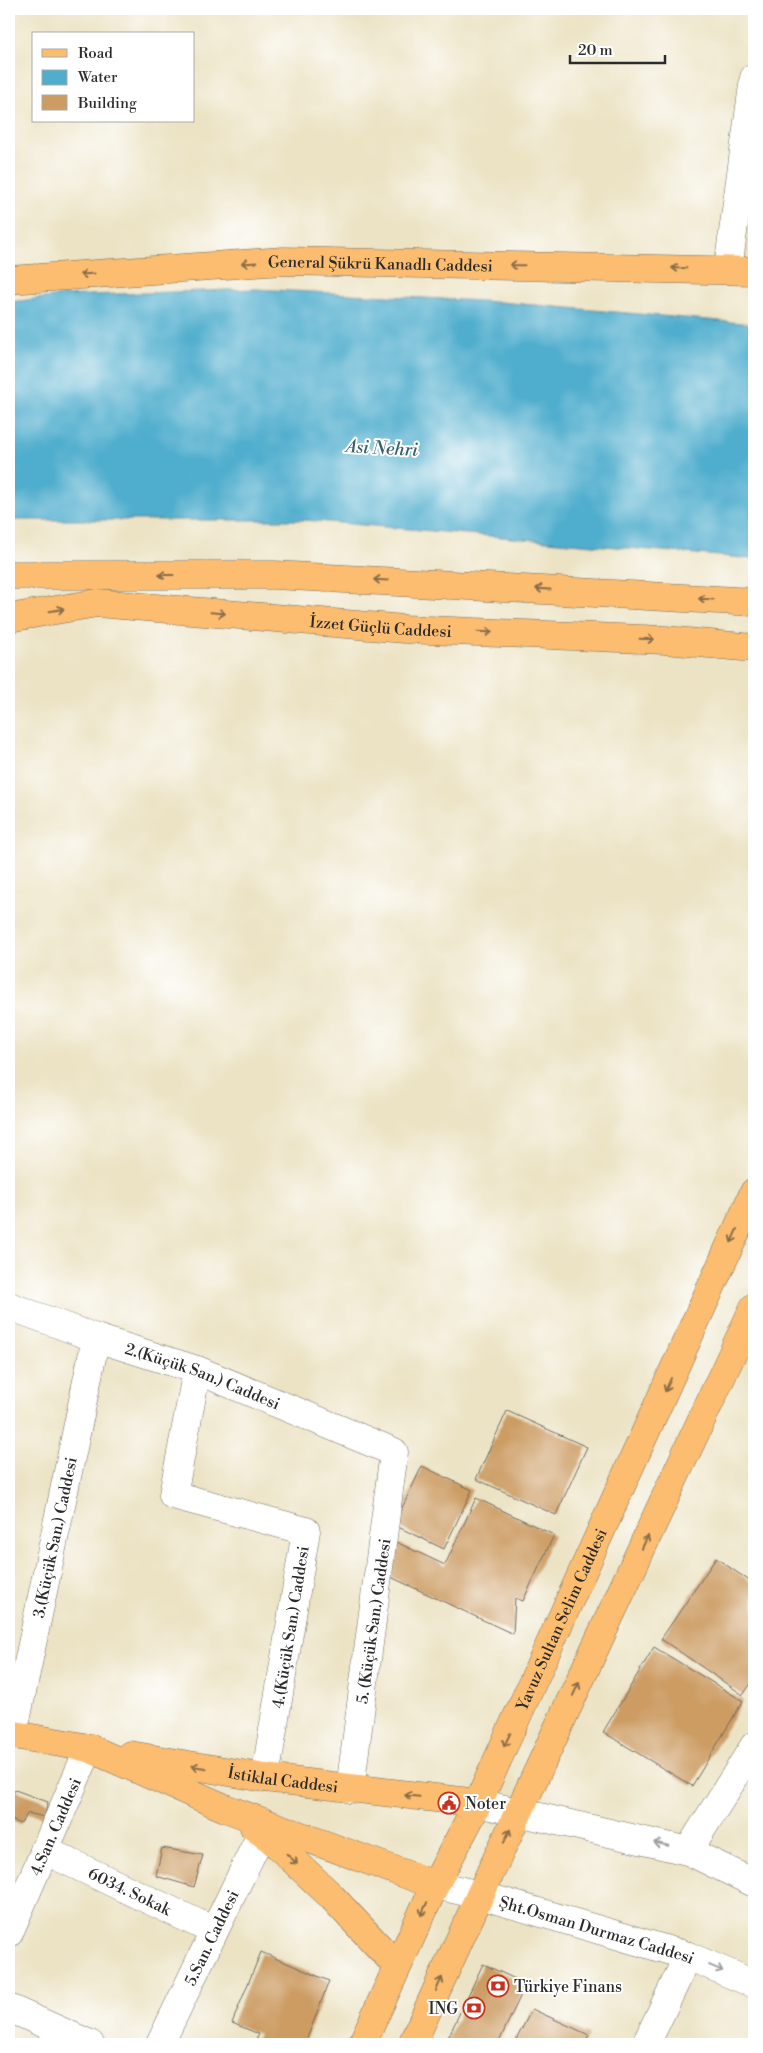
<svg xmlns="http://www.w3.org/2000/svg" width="763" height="2053" font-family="'Libre Bodoni',serif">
<rect width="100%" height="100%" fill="#fff"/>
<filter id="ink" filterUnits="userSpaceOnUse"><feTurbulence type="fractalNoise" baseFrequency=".02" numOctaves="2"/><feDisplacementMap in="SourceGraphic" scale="10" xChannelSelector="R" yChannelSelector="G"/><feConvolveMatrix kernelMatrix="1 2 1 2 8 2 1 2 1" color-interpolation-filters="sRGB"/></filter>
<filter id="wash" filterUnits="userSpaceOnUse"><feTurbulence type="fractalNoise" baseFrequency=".0096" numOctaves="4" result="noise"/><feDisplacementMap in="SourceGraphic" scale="20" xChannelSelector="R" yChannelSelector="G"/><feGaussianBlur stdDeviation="1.12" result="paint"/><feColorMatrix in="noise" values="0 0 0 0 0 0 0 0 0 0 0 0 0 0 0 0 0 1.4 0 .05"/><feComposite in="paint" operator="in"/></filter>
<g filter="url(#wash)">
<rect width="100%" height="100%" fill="#ece3c4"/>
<path fill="#4fadcd" stroke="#3d6c7c" d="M256,289L500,302L754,324V559L305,520H9V302L61,296Z"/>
<g id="blocks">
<path fill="#cc9c63" d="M507,1411L587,1447L556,1515L476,1479Z
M422,1466L472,1490L444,1549L394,1525Z
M476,1498L554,1535L523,1601L515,1598L513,1634L380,1572L394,1541L445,1565Z
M716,1558L754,1584V1679L743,1695L661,1639Z
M654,1647L743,1701L692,1786L603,1732Z
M15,1790L48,1802L44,1817L28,1813L20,1824L9,1819V1799Z
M162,1848L203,1855L194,1887L156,1876Z
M261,1952L329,1981L305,2044H254L259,2034L232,2023Z
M483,1964L526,1984L498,2044H445Z
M532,2009L589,2035L584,2044H514Z"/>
</g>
</g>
<g filter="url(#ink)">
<use href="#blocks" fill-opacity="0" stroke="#6f6b61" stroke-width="1"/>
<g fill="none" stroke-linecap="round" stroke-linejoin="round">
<g stroke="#6f6b61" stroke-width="29">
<g id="minor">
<path d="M728,269L754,78"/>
<path id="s1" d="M9,1306L96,1338L197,1370L394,1452L350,1789"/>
<path d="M197,1370L173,1495L306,1531L265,1778"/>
<path id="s2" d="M13,1735L96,1338"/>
<path d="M478,1803L688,1851L754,1883"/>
<path id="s3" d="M44,1850L214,1931"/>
<path d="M688,1851L754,1746"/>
<path id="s4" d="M435,1885L480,1895L688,1956L754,1984"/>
<path id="s5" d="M9,1933L89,1748"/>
<path d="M9,2008L90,2044"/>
<path id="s6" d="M160,2044L262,1832"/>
<path d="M646,2044L688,1956"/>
</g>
</g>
<g stroke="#6f6b61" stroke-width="29">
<g id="major">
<path id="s7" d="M9,280L283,261L754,271"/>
<path d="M9,575H274L754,602"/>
<path id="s8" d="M9,618L97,603L405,629L665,640L754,648"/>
<path d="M9,1734L89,1748L225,1808L435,1885"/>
<path id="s9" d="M130,1755L265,1778L478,1803"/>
<path d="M254,1827L272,1840L331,1896L397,1966"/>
<path id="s10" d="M362,2044L435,1885L478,1803L754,1192"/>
<path d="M412,2044L480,1895L754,1307"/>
</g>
</g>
<use href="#minor" stroke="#fff" stroke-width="28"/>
<use href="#major" stroke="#fcbd6f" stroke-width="28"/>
</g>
<defs><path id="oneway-shaft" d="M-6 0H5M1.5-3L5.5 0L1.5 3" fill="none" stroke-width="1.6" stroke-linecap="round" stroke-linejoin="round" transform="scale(1.25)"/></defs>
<g stroke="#896d4a">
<use href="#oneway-shaft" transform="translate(249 263) rotate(176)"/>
<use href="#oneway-shaft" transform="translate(517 265) rotate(-179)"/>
<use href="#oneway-shaft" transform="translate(679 268) rotate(-179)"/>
<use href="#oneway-shaft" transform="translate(87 274) rotate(176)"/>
<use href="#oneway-shaft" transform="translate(166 575) rotate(-180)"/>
<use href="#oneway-shaft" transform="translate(381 580) rotate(-177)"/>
<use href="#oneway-shaft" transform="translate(543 589) rotate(-177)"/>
<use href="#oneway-shaft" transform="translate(706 599) rotate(-177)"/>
<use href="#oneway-shaft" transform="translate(57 610) rotate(-10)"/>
<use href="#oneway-shaft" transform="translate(218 613) rotate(5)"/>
<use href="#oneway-shaft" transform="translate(485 632) rotate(2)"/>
<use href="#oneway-shaft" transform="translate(647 639) rotate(2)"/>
<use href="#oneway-shaft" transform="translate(734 1236) rotate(114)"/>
<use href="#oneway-shaft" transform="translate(668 1385) rotate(114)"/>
<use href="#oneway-shaft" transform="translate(645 1542) rotate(-65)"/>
<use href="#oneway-shaft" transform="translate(576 1689) rotate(-65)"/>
<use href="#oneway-shaft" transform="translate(507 1740) rotate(115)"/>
<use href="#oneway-shaft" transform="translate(199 1767) rotate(-170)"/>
<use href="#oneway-shaft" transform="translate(412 1796) rotate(-174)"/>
<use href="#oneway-shaft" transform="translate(507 1836) rotate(-65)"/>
<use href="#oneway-shaft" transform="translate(292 1859) rotate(44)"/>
<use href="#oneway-shaft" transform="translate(424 1909) rotate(115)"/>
<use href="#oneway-shaft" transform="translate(439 1984) rotate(-66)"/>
</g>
<g stroke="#a0a0a0">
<use href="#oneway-shaft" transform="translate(661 1844) rotate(-167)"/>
<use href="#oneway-shaft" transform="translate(716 1968) rotate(23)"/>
</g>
</g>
<defs>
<g id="civic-ring" transform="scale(1.125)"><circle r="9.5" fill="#fff" stroke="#c8321e" stroke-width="1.5"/><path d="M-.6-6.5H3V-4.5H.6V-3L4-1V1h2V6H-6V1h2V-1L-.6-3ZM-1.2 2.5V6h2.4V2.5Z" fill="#c8321e"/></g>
<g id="bank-ring" transform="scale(1.125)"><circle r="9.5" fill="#fff" stroke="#c8321e" stroke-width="1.5"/><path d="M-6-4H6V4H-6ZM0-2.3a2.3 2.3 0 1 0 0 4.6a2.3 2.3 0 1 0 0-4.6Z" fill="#c8321e"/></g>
</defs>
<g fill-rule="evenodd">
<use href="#civic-ring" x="449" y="1803"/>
<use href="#bank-ring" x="498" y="1986"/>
<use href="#bank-ring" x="474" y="2008"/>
</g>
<g text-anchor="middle" stroke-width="4" stroke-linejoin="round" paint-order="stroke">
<g font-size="16" fill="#2b2b2b" stroke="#fff">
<text dy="6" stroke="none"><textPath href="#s7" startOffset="372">General Şükrü Kanadlı Caddesi</textPath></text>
<text dy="6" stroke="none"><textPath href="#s8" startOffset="374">İzzet Güçlü Caddesi</textPath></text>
<text dy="6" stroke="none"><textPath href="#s1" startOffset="206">2.(Küçük San.) Caddesi</textPath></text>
<text dy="6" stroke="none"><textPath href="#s2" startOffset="202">3.(Küçük San.) Caddesi</textPath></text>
<text dy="6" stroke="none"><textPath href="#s10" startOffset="469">Yavuz Sultan Selim Caddesi</textPath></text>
<text transform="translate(373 1621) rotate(-82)" y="6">5. (Küçük San.) Caddesi</text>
<text transform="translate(290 1627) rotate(-81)" y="6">4.(Küçük San.) Caddesi</text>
<text dy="6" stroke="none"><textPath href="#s9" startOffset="155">İstiklal Caddesi</textPath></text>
<text dy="6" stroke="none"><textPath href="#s5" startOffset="116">4.San. Caddesi</textPath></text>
<text dy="6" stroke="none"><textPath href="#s3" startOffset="95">6034. Sokak</textPath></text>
<text dy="6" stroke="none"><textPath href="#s4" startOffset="168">Şht.Osman Durmaz Caddesi</textPath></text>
<text dy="6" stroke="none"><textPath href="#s6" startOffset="118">5.San. Caddesi</textPath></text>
</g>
<g font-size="16" fill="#2b2b2b" stroke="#fff" text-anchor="start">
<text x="465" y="1809">Noter</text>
<text x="514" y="1992">Türkiye Finans</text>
<text x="458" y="2014" text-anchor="end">ING</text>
</g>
<g font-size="18" font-style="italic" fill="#395f6c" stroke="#fff">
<text transform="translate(382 448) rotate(3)" y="6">Asi Nehri</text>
</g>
</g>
<rect width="763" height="2053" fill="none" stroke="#fff" stroke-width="30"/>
<rect x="32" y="32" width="162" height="90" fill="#ffffff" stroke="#aaaaaa"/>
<rect x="42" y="49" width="25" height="8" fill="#fcbd6f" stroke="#aaaaaa"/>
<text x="78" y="58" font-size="15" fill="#2b2b2b">Road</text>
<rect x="42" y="70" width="25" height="15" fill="#4fadcd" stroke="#aaaaaa"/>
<text x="78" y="82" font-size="15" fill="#2b2b2b">Water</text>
<rect x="42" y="95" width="25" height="15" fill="#cc9c63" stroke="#aaaaaa"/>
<text x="78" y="108" font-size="15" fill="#2b2b2b">Building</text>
<path d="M570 55v8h95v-8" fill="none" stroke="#2b2b2b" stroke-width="2.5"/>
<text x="578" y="55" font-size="15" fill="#2b2b2b" stroke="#ffffff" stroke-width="4" paint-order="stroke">20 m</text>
</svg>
